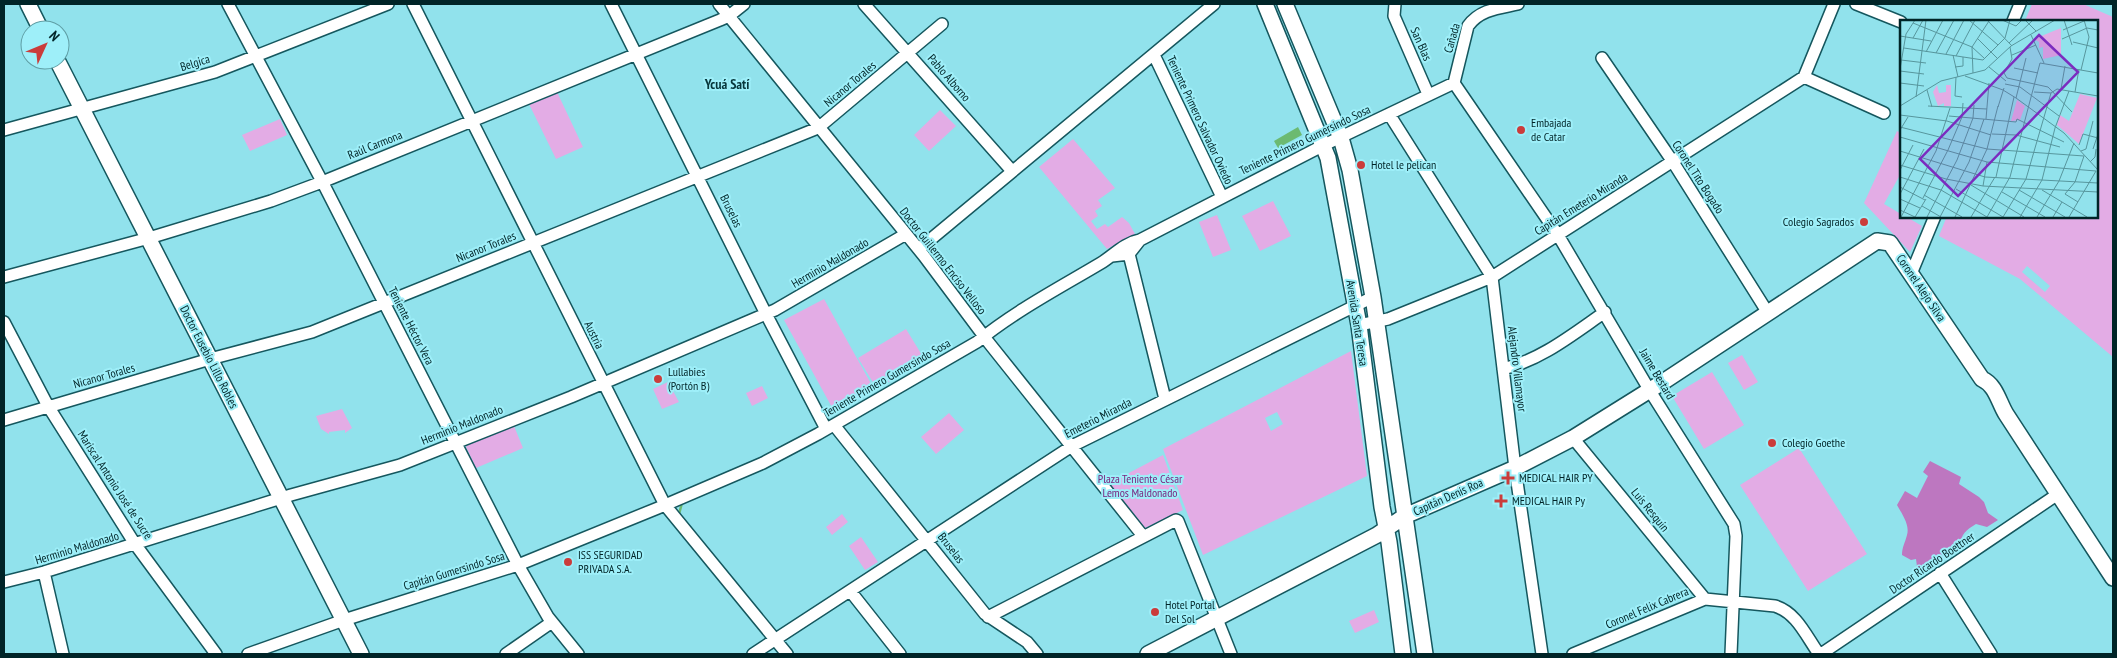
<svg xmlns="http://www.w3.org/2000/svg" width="2117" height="658" font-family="'PT Sans Narrow',sans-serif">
<rect width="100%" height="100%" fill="#91e2ec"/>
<path fill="#e3ace5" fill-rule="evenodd" d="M2032,4H2083L2113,17V357L2020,279L1939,236L1947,216H2096V21H2025ZM2027,266L2050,286L2045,292L2022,272Z
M557,92L583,147L556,159L529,104Z
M940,110L956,126L929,151L914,135Z
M280,119L287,135L250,151L242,135Z
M1897,131L1901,133V173L1884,204L1901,214V216H1905L1922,226L1910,252L1864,203Z
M1073,139L1115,188L1098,200L1102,206L1095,211L1098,216L1091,221L1097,229L1105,224L1108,227L1122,217L1129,223L1135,234L1107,249L1039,167Z
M1273,201L1291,236L1260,251L1242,216Z
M1217,215L1231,250L1213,257L1199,222Z
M824,299L874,389L834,411L784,320Z
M906,329L925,360L877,389L858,358Z
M1351,351L1367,476L1203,555L1163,449ZM1277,412L1283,424L1271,431L1265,418Z
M1742,355L1758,382L1744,390L1728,363Z
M1712,372L1744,425L1704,449L1672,396Z
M668,382L679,402L662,409L653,389Z
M762,386L768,398L752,406L746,393Z
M342,409L352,428L345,433V430L329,432V434L321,429L316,416Z
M949,413L964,430L936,454L921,437Z
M514,426L523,448L476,468L466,447L467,445Z
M1799,448L1867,554L1808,591L1740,485Z
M1163,455L1183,510L1145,528L1108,484Z
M842,514L848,522L832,535L826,527Z
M861,537L878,562L865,570L849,546Z
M1374,610L1379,622L1355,633L1349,621Z"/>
<path fill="#bd77c0" d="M1930,461L1961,477L1959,484L1979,497L1984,502L1988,513L1998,520L1987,527L1976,524C1966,530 1961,534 1960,546L1918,574L1916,559L1911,560L1902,555C1902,547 1905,543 1907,535C1910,525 1902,514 1897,505L1905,491L1917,498L1928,476L1923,472Z"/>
<path fill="#6cba71" d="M1298,127L1302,135L1278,148L1274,141Z"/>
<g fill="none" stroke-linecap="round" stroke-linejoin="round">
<path stroke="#6cba71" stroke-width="2.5" d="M679,514L682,503"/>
<g stroke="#15575e" stroke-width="14">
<path id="minor" d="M228,4L325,187L518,565L548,617L578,654
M413,4L665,505L787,654
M611,4L766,314L826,429
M719,4L924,256L989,343L1143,536
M864,4L1012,171
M1395,4L1394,16L1428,94
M1856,4L1901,22
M2013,21L2020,4
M1154,55L1222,197
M1602,58L1673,162L1768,313
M1804,77L1884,113
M1804,77L1834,4
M1454,83L1558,235L1650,391L1734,524L1736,536L1731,654
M1454,83L1468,26C1480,9 1500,8 1518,4
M1389,114L1492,277L1515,468L1542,654
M4,130L215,72L388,4
M919,249L1214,4
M1129,254L1165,399
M1112,256L1129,254L1140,240L1324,145L1454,83
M1911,274L1935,216
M4,277L149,238L271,201L322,182L720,20L729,16L744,4
M4,322L48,406L135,544L216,654
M1359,325L1388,319L1492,277L1804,77
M1503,369C1541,360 1573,334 1605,312
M4,420L210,359L312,332L818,128L942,24
M834,425L985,614L1027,642L1037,654
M1573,438L1705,599
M44,572L63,654
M1940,573L1991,654
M4,582L44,572L291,495L400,465L571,397L775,310L906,234
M851,592L900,654
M988,617L1176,520L1178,521L1231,654
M248,654L344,620L518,565L658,508L763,463L818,434L977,342C1015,311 1059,288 1101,263C1114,255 1124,243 1140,240
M506,654L552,622
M753,654L1072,446L1373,297
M1573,654L1705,599L1775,606C1797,613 1806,636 1819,654
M1821,654L2058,494"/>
</g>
<g stroke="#15575e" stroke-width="18">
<path id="major" d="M28,4L41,30
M1265,4L1328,158L1359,325L1382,507L1389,542L1403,654
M1285,4L1341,138L1350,170L1373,297L1425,654
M57,60L361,654
M1148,654L1377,535L1405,516L1515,468L1573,438L1666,380L1877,241L1890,243L1982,379C1996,385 1999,403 2006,414L2113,578"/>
</g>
<use href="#minor" stroke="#fff" stroke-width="11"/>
<use href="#major" stroke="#fff" stroke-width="15"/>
</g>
<g fill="#cb3c3b" stroke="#9eeff9" stroke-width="2">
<circle cx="1521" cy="130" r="5"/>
<circle cx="1361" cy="165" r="5"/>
<circle cx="1864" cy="222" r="5"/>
<circle cx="658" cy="379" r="5"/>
<circle cx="1772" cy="443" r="5"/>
<path d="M1505.5 470.5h5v5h5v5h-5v5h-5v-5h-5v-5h5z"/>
<path d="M1498.5 493.5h5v5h5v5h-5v5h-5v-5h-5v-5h5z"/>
<circle cx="568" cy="562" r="5"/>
<circle cx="1155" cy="612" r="5"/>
</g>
<g text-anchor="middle" stroke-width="4" stroke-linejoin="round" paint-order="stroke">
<g font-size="12" fill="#002427" stroke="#9eeff9">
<text transform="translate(1452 38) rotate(-74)" y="4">Cañada</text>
<text transform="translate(1421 44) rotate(66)" y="4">San Blas</text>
<text transform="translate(195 63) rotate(-17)" y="4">Belgica</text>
<text transform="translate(949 78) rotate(49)" y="4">Pablo Alborno</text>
<text transform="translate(850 84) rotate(-40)" y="4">Nicanor Torales</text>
<text transform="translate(1200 120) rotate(65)" y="4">Teniente Primero Salvador Oviedo</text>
<text transform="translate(1305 140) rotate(-26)" y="4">Teniente Primero Gumersindo Sosa</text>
<text transform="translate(375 145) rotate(-22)" y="4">Raúl Carmona</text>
<text transform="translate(1698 177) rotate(57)" y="4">Coronel Tito Bogado</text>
<text transform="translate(1581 204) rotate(-32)" y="4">Capitán Emeterio Miranda</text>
<text transform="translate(731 211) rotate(64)" y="4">Bruselas</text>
<text transform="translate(486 247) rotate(-22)" y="4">Nicanor Torales</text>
<text transform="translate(943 261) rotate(52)" y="4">Doctor Guillermo Enciso Velloso</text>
<text transform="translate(830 263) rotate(-30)" y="4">Herminio Maldonado</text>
<text transform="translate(1921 288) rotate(56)" y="4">Coronel Alejo Silva</text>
<text transform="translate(1357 323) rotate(81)" y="4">Avenida Santa Teresa</text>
<text transform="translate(411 326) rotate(63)" y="4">Teniente Héctor Vera</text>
<text transform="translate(594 335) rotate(64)" y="4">Austria</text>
<text transform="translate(209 357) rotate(63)" y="4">Doctor Eusebio Lillo Robles</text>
<text transform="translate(1517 369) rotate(83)" y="4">Alejandro Villamayor</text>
<text transform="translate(1657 374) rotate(59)" y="4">Jaime Bestard</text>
<text transform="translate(104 376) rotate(-16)" y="4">Nicanor Torales</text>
<text transform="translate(887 378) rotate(-30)" y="4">Teniente Primero Gumersindo Sosa</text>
<text transform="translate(1098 418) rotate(-27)" y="4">Emeterio Miranda</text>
<text transform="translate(462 425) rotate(-22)" y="4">Herminio Maldonado</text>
<text transform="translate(115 485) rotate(57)" y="4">Mariscal Antonio José de Sucre</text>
<text transform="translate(1448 497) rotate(-24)" y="4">Capitán Denis Roa</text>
<text transform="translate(1650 510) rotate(51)" y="4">Luis Resquin</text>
<text transform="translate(77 548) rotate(-17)" y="4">Herminio Maldonado</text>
<text transform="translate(951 548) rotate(52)" y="4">Bruselas</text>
<text transform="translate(1932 563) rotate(-34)" y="4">Doctor Ricardo Boettner</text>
<text transform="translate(454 571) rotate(-17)" y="4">Capitán Gumersindo Sosa</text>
<text transform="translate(1647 608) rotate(-23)" y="4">Coronel Felix Cabrera</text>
</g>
<g font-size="12" fill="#002427" stroke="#9eeff9" text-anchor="start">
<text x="1531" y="127">Embajada<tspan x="1531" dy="14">de Catar</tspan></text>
<text x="1371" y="169">Hotel le pelican</text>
<text x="1854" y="226" text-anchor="end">Colegio Sagrados</text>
<text x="668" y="376">Lullabies<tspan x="668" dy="14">(Portón B)</tspan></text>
<text x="1782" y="447">Colegio Goethe</text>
<text x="1519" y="482">MEDICAL HAIR PY</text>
<text x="1512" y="505">MEDICAL HAIR Py</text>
<text x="578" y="559">ISS SEGURIDAD<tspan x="578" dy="14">PRIVADA S.A.</tspan></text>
<text x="1165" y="609">Hotel Portal<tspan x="1165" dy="14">Del Sol</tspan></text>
</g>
<g font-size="12" fill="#7a257f" stroke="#9eeff9">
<text x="1140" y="483">Plaza Teniente César<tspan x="1140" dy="14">Lemos Maldonado</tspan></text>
</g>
<g font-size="14" font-weight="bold" fill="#07363b" stroke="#9eeff9">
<text x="727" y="89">Ycuá Satí</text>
</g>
</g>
<g transform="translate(1900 20)">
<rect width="198" height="198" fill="#91e2ec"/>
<path d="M161,8V35L143,39V27L139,28V22L134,19ZM37,65L39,73L46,72V65H51V86H44V83L38,86L33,72ZM180,74L197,78L179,124L157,105L160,95L169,101ZM117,80L125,86L120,100L111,101Z" fill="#e3ace5"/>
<path fill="none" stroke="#57969d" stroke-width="1" d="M69,0L98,25M87,0L112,26M102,0L116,6L122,0M125,0L136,11M164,0L172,25M13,3L72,27L84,38M163,10L184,1M131,15L144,43M0,16L31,21M13,18L23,0M77,18L98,39M162,19L187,8L198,10M173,22L198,28M109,23L133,0M4,28L83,40L105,18L110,0M26,32L43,0M36,33L54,0M46,34L64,0M53,35L58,57M112,35L136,25M56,36L75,0M1,40L26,43M55,47L63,46V37M89,47L106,61M114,48L138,53M0,49L6,14L15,0M181,50L189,17L184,0M0,51L24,54M73,53L72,27L89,1M65,56L103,70L116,78L164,113L198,150M56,57L55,76L62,77M107,58L148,67L172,92M107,58L104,53L112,39L110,27M0,63L24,66M105,64L120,67L159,96M161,69L165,46M27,70L32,87M134,72L151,73M175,72L179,49M16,77L26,0M116,78L126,38M0,86L41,61L85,50L111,26L155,0M28,86L87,89M98,87L104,68M0,95L47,101L91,115M49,96L116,102L117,99L164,122M86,99L89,63M0,107L87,129L184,136M0,110L8,97M92,114L116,115L160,127M0,117L87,142L196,151L169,197M179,125L183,114L198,118M193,129L198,114M0,131L85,157L198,163M181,131L186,129L193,101M190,142L195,137L196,129M0,145L46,159L83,166L198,172M0,150L13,125M0,157L41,170L87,197M96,157L114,77M126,159L151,73L157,69L198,76M142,160L155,108L169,71M71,165L124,197M83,166L87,142M0,167L25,180M56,169L103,197M119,170L165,197M142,170L187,197M102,172L145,197M0,174L24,129M24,175L62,197M23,178L48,130L62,97L63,83M0,179L20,188M178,182L165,174L175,162L184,136M22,186L41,197M0,190L15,197M1,197L36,131L50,88M15,197L26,179M27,197L57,140L73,98L74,85M40,197L69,142L84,99M55,197L87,129L98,86M71,197L95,157M87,197L110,157L140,43L198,53M103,197L126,159M120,197L142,160M137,197L159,161L174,123M153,197L162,182"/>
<path fill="#7b2cbf" fill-opacity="0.15" stroke="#7b2cbf" stroke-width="2.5" d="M139,15L178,52L58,176L20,139Z"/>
<rect width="198" height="198" fill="none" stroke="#002427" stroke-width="2.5"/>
</g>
<rect width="2117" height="658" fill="none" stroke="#002427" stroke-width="10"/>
<g transform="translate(45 45) rotate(46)"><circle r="24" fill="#9eeff9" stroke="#5f9ea5"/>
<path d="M0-4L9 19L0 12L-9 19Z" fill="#cb3c3b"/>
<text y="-8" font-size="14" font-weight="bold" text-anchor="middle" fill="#002427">N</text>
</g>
</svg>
